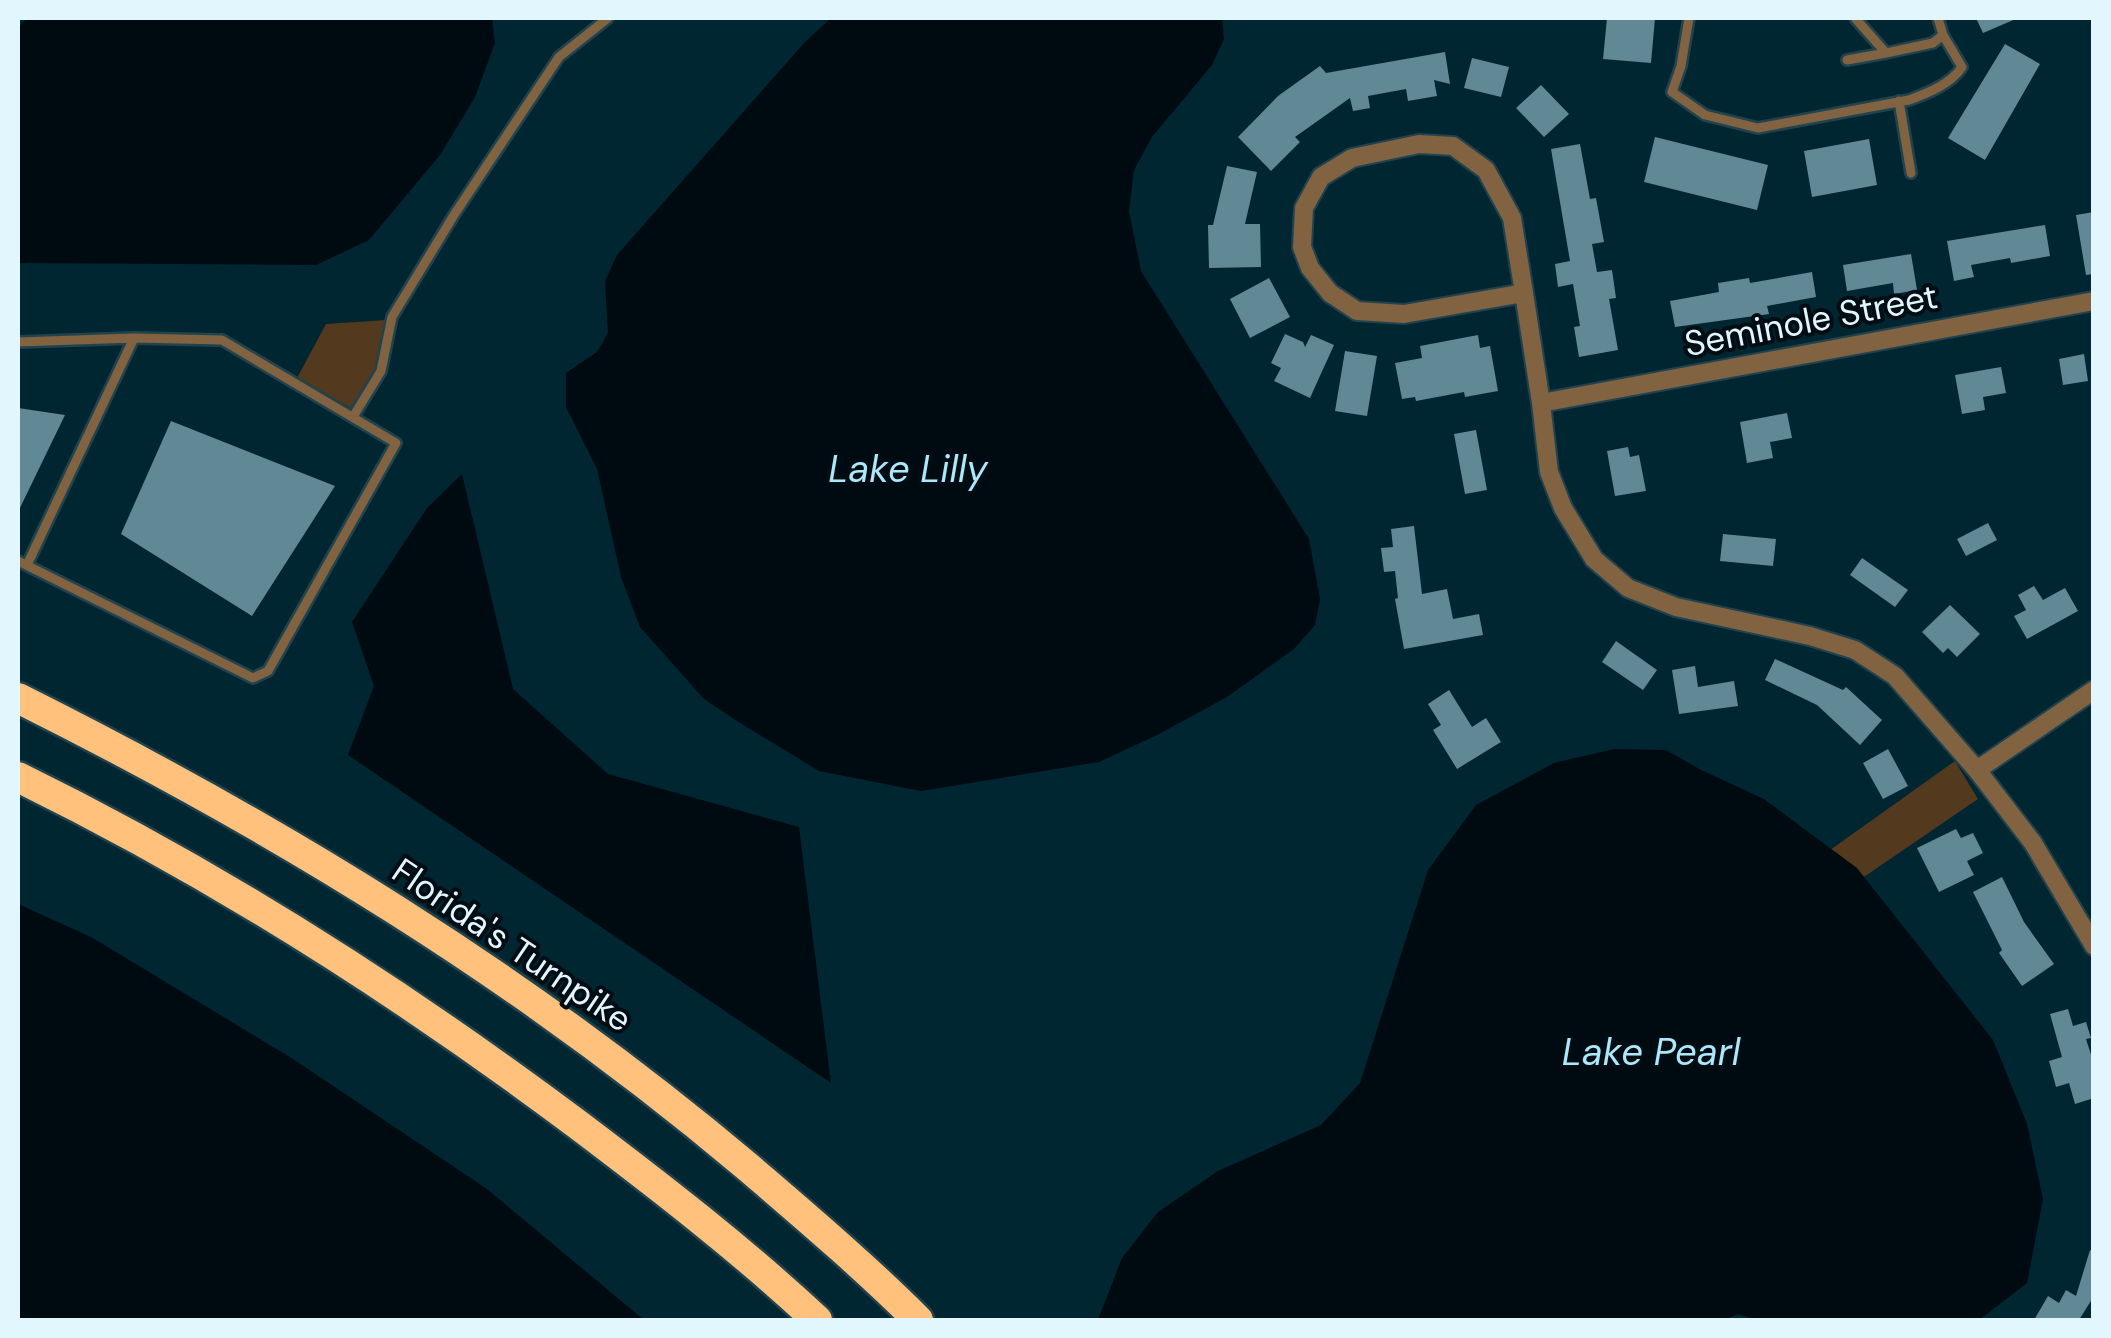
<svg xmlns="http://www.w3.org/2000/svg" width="2111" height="1338" font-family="'DM Sans',sans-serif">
<rect width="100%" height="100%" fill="#002631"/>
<path fill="#533a1e" d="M387,320L376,369L351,408L297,378L326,324Z
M1955,761L1978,799L1817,909L1795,875Z"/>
<path fill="#000a11" d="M27,18H492L495,43L475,97L440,155L369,240L316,265L18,263V28Z
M831,18H1222L1224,39L1212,65L1152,137L1134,170L1129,211L1141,271L1309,539L1320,599L1315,625L1294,649L1227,697L1157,735L1099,762L921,791L819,771L737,721L704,699L640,627L621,577L597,469L566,407V373L597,352L608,333L605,281L617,255L805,42Z
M462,474L513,689L608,774L799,827L831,1083L348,755L374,686L352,622L427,508Z
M1614,749L1666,750L1701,770L1764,799L1857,868L1993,1040L2027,1124L2043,1199L2027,1283L1979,1320H1757L1738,1314L1725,1320H1098L1122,1258L1158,1212L1218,1171L1321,1125L1360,1083L1428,870L1476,805L1554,763Z
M18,904L91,937L293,1059L487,1189L644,1320H18Z"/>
<path fill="#618895" d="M1607,18H1655L1651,63L1603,59Z
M1976,18H2018L1983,33Z
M2005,44L2040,64L1985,160L1948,138Z
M1445,52L1450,84L1434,80L1437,96L1408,101L1406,89L1368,96L1370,108L1353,111L1350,98L1295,137L1300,142L1271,171L1238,137L1278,96L1320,66L1326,73Z
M1472,58L1509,67L1501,97L1464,88Z
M1541,85L1569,114L1544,137L1516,108Z
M1655,137L1768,165L1757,210L1644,182Z
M1869,139L1877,185L1812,197L1804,151Z
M1580,144L1590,199L1596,198L1604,242L1592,244L1597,272L1612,270L1616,298L1609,299L1618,350L1579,357L1574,327L1580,326L1573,284L1558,287L1555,264L1570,261L1551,149Z
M1227,166L1257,172L1245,224H1260L1261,267L1209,268L1208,225H1213Z
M2094,212V274L2086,275L2076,215Z
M2045,225L2050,256L2011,263L2010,258L1971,265L1974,277L1954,281L1947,241Z
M1911,254L1917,290L1894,294L1893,283L1847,291L1843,265Z
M1812,272L1816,297L1767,306L1769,314L1675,327L1670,301L1719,292L1718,283L1749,278L1750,283Z
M1269,278L1290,317L1250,338L1230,299Z
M1285,334L1303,342L1305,347L1311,335L1334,345L1310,398L1274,381L1281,368L1271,363Z
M1478,335L1480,348L1490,346L1498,391L1465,397L1464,392L1416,401L1415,397L1402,399L1395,363L1422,358L1420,346Z
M1345,351L1377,356L1367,416L1335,411Z
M2084,354L2088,381L2063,385L2059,359Z
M2001,367L2006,393L1983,397L1985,410L1962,414L1955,375Z
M18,408L65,415L18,512Z
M1787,413L1792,438L1770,442L1773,458L1747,463L1740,422Z
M171,421L335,486L252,616L121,534Z
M1476,430L1487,490L1465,494L1454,434Z
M1628,447L1630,457L1639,455L1646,491L1615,496L1607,451Z
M1988,523L1997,540L1966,556L1957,539Z
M1414,526L1422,594L1447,589L1453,619L1479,614L1483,635L1404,649L1395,599L1398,598L1395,571L1384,572L1381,548L1393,547L1391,529Z
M1723,534L1776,539L1773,566L1720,561Z
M1862,558L1908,590L1895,607L1850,575Z
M2034,586L2043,600L2065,588L2078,611L2027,639L2014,616L2026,610L2018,595Z
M1950,605L1980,634L1957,657L1948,648L1943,653L1922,632Z
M1616,641L1657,670L1643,690L1602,662Z
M1775,659L1843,690L1846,687L1882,720L1860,745L1817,705L1765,680Z
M1695,666L1698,687L1734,681L1738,706L1679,714L1672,670Z
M1449,690L1472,727L1486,718L1501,742L1457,769L1433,730L1441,725L1428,704Z
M1888,749L1908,786L1883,799L1863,763Z
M1956,829L1961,838L1973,833L1983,853L1967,861L1974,875L1939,892L1917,848Z
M2002,877L2024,922L2054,964L2022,986L1999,953L2002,950L1973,892Z
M2068,1009L2073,1026L2086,1022L2091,1038L2086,1039L2094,1064V1098L2075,1104L2069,1083L2056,1087L2049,1061L2062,1057L2050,1014Z
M2090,1250L2094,1251V1296L2079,1320H2034L2048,1296L2059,1303L2066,1290L2076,1296Z"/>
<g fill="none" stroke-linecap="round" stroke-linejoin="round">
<g stroke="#20434e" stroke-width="14">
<path id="lane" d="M1689,18L1681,66L1672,92L1705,115L1758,128L1909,100C1928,93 1951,84 1962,67L1943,35
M1855,18L1886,53L1933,43L1943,35L1938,18
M1847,60L1886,53
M1899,101L1911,173
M18,342L134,338
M353,417L381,371L392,317L454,215L559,57L608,18
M18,561L253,678L268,671L396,443L222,340L134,338L27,565"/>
</g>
<g stroke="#20434e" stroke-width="22">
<path id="street" d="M1524,293L1404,314L1357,311L1330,293L1310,268L1302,247L1304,208L1321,177L1352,158L1419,144L1453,146L1486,170L1512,218L1524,293L1541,403L1549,472L1563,508L1594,559L1628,588L1676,607L1810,636L1855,650L1895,676L1977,770L2033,843L2094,946
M1541,403L2094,301
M1977,770L2094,690"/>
</g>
<g stroke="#20434e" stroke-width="35">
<path id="highway" d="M18,698C280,829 524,978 749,1168C806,1217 865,1267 918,1320
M18,777C214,873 402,993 577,1124C659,1186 742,1250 817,1320"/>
</g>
<use href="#lane" stroke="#816241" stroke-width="9"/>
<use href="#street" stroke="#816241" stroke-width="18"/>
<use href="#highway" stroke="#ffc17c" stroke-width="30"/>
</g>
<g text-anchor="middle" stroke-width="8" stroke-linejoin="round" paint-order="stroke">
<g font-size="35" fill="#e2f6fe" stroke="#010d12">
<text transform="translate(1811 320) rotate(-11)" y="12">Seminole Street</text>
<text transform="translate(512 945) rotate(34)" y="12">Florida's Turnpike</text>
</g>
<g font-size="38" font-style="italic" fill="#ace7fb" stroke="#010d12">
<text x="908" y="482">Lake Lilly</text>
<text x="1651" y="1065">Lake Pearl</text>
</g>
</g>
<rect width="2111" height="1338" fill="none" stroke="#e2f6fe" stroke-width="40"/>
</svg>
